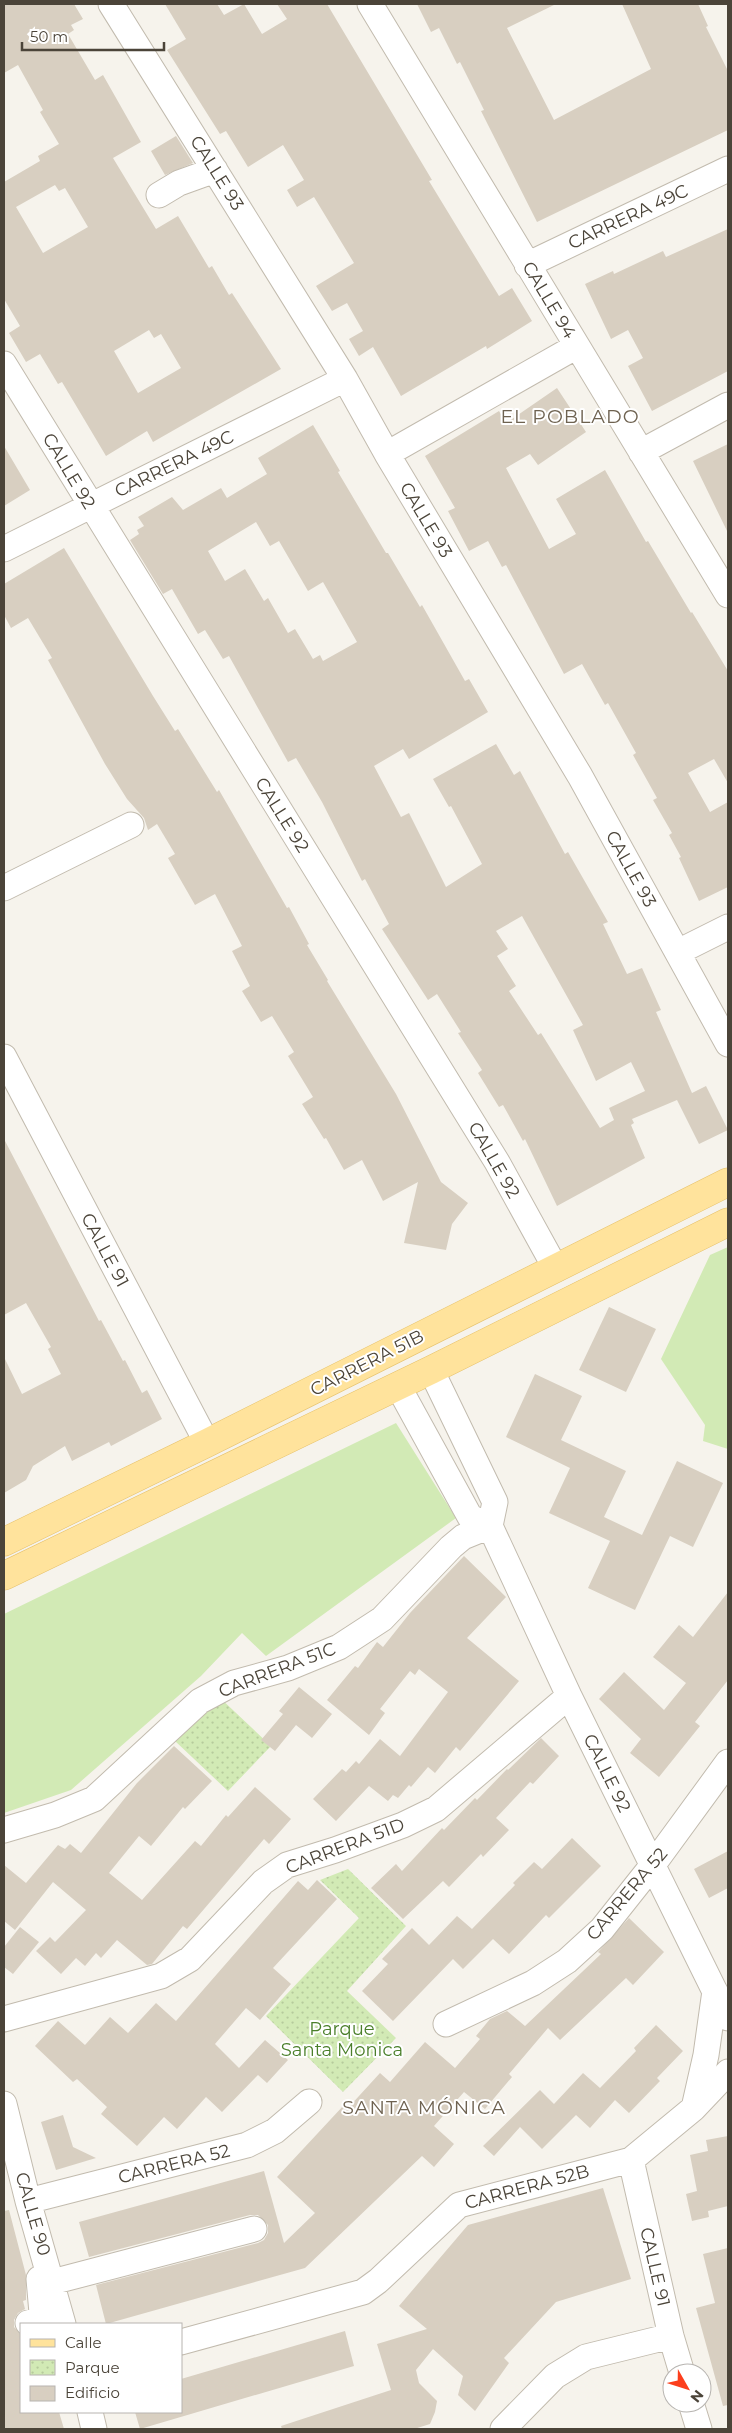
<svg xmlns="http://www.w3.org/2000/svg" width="732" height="2433" font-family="Montserrat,sans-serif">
<defs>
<pattern id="park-dots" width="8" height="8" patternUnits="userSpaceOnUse" patternTransform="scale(1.25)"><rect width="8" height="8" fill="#d2eab5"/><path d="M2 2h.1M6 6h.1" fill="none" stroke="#b6ca9c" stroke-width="1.8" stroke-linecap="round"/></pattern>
</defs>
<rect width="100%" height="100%" fill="#f6f3ec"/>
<path fill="#d2eab5" d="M728,1247V1449L703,1441L705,1425L661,1359L710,1255Z
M396,1423L456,1518L266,1656L242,1633L201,1676L71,1790L4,1813V1614Z"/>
<path fill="url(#park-dots)" d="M218,1696L271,1746L228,1791L175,1741Z
M348,1869L406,1926L347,1991L396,2038L343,2092L266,2016L359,1918L320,1880Z"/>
<path fill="#d8cfc1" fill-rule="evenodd" d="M4,4H74L83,19L71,25L74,30L68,34L95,80L103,75L141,142L113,158L156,229L178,216L209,268L212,266L229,295L232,293L281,369L153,442L147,431L106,456L62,382L58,384L40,354L26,362L9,333L20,326L4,299V182L40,161L38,156L59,144L40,112L43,110L18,65L4,73ZM55,185L59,191L65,188L88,227L43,253L16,207ZM149,330L154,338L161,334L181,368L138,393L114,351Z
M165,4H217L224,15L244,4L262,34L287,19L277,4H327L432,180L429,181L499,296L512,288L532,321L487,349L486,346L401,396L373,347L359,356L349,339L363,331L347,303L332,311L316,286L354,263L314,197L297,207L287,190L304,180L283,145L248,167L226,131L220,134L167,50L186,39Z
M417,4H556L507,28L554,120L651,69L622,4H698L708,26L706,27L728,71V130L537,222L481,111L484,110L460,62L457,64L439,28L431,32Z
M176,136L193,163L165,175L151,151Z
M728,229V371L652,411L628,366L643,358L628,330L611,339L585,284L613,271L614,274L663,251L666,257Z
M557,388L586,432L538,465L530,454L506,468L549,549L576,534L556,499L605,470L646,542L648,541L691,613L692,612L728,671V783L714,759L688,773L710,812L728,802V887L699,901L679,858L681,857L669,835L672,833L653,800L657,798L633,755L636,753L608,703L605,705L582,664L564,674L506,565L502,567L488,541L469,551L448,511L455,508L425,456L499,411L506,423Z
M313,425L340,471L338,472L386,553H388L420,607L422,605L465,681L469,679L488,712L409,759L403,749L374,766L401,817L409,813L446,887L482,864L451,806L449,807L433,779L496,744L514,775L520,771L565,854L568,852L608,922L603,924L627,974L642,968L661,1010L656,1012L692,1093L706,1086L728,1130L699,1144L677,1100L632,1119L634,1123L631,1125L645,1158L557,1206L525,1139L523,1141L503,1105L499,1107L478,1073L482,1070L458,1033L461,1032L437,994L428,1000L382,929L389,924L365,879L362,881L322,802L296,758L288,762L229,656L223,659L205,630L198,634L172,589L163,594L130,540L139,534L137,530L144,526L138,517L172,497L183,510L221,488L227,498L267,474L258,458ZM256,522L270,546L279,541L308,591L323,582L357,642L323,661L320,655L313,659L295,629L288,633L268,598L264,601L245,569L225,581L208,551ZM522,916L583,1025L573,1030L596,1081L631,1062L645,1091L609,1108L614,1120L600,1128L541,1033L538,1035L509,991L516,986L497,956L508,949L496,931Z
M728,444V533L693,461Z
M4,446L30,490L4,506Z
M64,548L153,696L175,731L178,729L217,792L219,790L287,908L289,907L309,944L307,945L328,980L327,981L396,1094L441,1182L468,1203L452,1224L446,1250L404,1243L418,1182L383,1201L362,1160L344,1170L326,1138L324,1139L302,1104L313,1097L288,1056L294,1052L272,1016L261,1022L242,991L250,986L232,951L242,946L215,894L195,905L168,858L175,854L157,824L148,830L144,818L127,799L105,764L48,660L52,658L28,618L11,628L4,615V584Z
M4,1139L99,1321L101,1320L123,1361L125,1360L142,1393L147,1390L162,1419L111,1446L109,1442L72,1461L65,1446L33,1466L26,1480L4,1493V1357L22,1394L61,1374L48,1349L51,1347L26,1303L4,1315Z
M609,1307L656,1329L626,1392L579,1370Z
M535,1374L582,1396L561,1440L626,1471L604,1517L642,1535L677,1461L723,1483L693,1547L670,1536L635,1610L588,1588L610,1541L549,1513L570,1468L506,1437Z
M464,1556L506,1597L467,1638L519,1681L460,1751L456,1747L435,1773L428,1767L411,1787L409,1785L398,1798L393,1795L388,1801L369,1786L336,1821L313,1799L342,1769L346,1772L356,1761L359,1764L380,1739L400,1756L448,1692L419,1669L415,1675L410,1671L380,1709L385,1713L369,1735L327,1700L355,1666L358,1668L377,1642L383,1647L410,1613Z
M728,1592V1680L695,1722L700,1726L659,1777L630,1753L641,1739L599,1699L624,1672L664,1710L686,1683L653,1657L679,1625L693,1637Z
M299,1687L332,1714L312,1738L296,1725L275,1751L261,1740L283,1714L279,1711Z
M541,1738L559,1756L533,1784L530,1782L496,1818L509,1830L483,1857L481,1854L449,1887L443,1881L403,1919L371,1888L396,1864L402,1871L442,1828L444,1830L475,1798L477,1800L507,1769L508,1770Z
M174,1746L212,1781L185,1809L183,1807L151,1846L139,1836L109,1873L142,1900L195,1841L201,1846L226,1815L228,1817L255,1787L291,1819L269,1844L264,1839L187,1929L183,1926L152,1964L147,1965L117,1940L101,1958L96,1953L85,1966L76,1958L61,1974L36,1951L50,1937L55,1942L86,1910L53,1882L15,1930L4,1921V1865L26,1883L58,1845L65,1849L70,1844L81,1853L137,1783Z
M572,1838L601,1866L549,1918L546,1915L509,1954L493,1939L463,1969L453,1959L393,2021L362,1991L388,1964L382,1959L412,1928L429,1945L457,1916L472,1929L515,1885L513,1883L534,1862L542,1869Z
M728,1851V1888L709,1898L694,1869Z
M317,1880L337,1899L273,1968L291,1984L260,2020L246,2008L215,2044L239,2068L265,2040L288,2060L267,2083L258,2075L222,2112L206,2097L177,2129L164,2117L137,2146L101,2114L107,2107L77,2079L73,2082L35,2046L58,2021L85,2045L110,2017L128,2033L156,2003L176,2021L298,1881L308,1890Z
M629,1918L664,1952L633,1985L626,1978L560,2040L548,2028L509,2074L512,2077L485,2109L464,2092L434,2126L454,2144L434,2167L422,2156L305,2268L106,2324L96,2285L258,2243L264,2240L268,2233V2225L258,2215H250L89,2257L79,2222L264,2171L284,2243L315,2213L277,2177L344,2105L348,2108L380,2073L390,2082L425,2042L455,2068L480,2039L476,2036L490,2019L507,2011L525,2026L601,1954L598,1952Z
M20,1927L39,1942L13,1974L4,1967V1947Z
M656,2025L683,2051L657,2078L660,2081L629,2113L615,2100L590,2128L576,2115L542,2149L520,2127L494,2156L483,2146L540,2090L554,2104L583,2073L600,2088L636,2051L634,2048Z
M63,2115L73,2147L96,2158L56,2170L41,2122Z
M728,2136V2206L708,2211L709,2217L692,2221L686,2194L697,2191L690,2155L708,2151L706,2140Z
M603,2188L631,2279L556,2302L504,2358L509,2363L475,2411L458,2395L463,2376L433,2349L416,2370L419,2383L437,2401L435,2412L430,2424L414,2429H282L281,2426L391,2390L377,2344L427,2329L399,2306L468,2225Z
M9,2210L26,2275V2300L23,2301L25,2309L18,2313L14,2320V2327L21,2335V2412H59L64,2429H4V2211Z
M728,2248V2405L723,2406L696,2308L715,2303L703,2254Z
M345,2331L354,2366L140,2429L135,2412H181V2379Z"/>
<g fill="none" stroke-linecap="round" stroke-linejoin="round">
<g stroke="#c2bbae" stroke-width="27">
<path id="minor" d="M111,4L345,379L387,454L580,776L728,1044
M370,4L728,595
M159,195L179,183L215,170
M527,265L728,169
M4,364L497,1162L556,1269
M641,452L728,405
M387,454L577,346
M4,549L345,379
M4,888L131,825
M678,952L728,927
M4,1057L207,1443
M431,1370L495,1502L490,1526L569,1696L728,2018
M398,1386L470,1517L490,1526
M4,1830L55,1815L94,1799L200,1701L234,1683L288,1668L339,1647L382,1619L451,1547L463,1537L490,1526
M4,2019L161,1976L190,1959L263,1882L287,1865L335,1850L403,1825L436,1809L569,1696
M446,2024L533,1983L567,1961L602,1929L652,1866L728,1762
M4,2104L28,2201L63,2324
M694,2108L706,2055L715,1991
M631,2160L671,2336L682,2373
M28,2201L247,2145L275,2131L309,2102
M52,2282L254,2229
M28,2323L36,2321L42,2313L39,2279
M181,2342L363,2292L378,2281L459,2205L631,2160L694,2108L728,2072
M691,2403L699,2429
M90,2412L94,2429
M503,2429L555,2376L586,2357L671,2336"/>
</g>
<g stroke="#e6c16a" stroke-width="29">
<path id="major" d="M4,1542L207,1443L728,1182
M4,1576L431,1370L728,1222"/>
</g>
<use href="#minor" stroke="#fff" stroke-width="25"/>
<use href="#major" stroke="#ffe39c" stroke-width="28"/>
</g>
<g text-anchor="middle" stroke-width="4" stroke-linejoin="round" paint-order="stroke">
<g font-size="18" fill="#4b4439" stroke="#fff">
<text transform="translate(217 173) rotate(58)" y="6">CALLE 93</text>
<text transform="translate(628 217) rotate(-25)" y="6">CARRERA 49C</text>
<text transform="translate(549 300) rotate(59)" y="6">CALLE 94</text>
<text transform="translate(174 464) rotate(-26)" y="6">CARRERA 49C</text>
<text transform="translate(69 471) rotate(59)" y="6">CALLE 92</text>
<text transform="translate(426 520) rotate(59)" y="6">CALLE 93</text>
<text transform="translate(282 815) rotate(58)" y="6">CALLE 92</text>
<text transform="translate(631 869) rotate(61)" y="6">CALLE 93</text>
<text transform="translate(494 1160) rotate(60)" y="6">CALLE 92</text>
<text transform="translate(105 1250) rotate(62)" y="6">CALLE 91</text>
<text transform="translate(367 1363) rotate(-27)" y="6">CARRERA 51B</text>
<text transform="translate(277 1670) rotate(-21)" y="6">CARRERA 51C</text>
<text transform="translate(607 1773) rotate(64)" y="6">CALLE 92</text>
<text transform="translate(345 1846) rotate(-21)" y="6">CARRERA 51D</text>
<text transform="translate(627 1894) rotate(-50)" y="6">CARRERA 52</text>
<text transform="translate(174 2164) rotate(-14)" y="6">CARRERA 52</text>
<text transform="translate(527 2187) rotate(-15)" y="6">CARRERA 52B</text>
<text transform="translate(33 2214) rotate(74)" y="6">CALLE 90</text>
<text transform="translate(655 2267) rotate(77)" y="6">CALLE 91</text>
</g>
<g font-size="18" fill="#4a7f2a" stroke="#fff">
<text x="342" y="2035">Parque<tspan x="342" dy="21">Santa Monica</tspan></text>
</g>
<g font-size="19" letter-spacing="1" fill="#6e6250" stroke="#fff">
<text x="570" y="423">EL POBLADO</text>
<text x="424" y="2114">SANTA MÓNICA</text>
</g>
</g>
<rect width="732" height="2433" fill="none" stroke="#4b4439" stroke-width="10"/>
<rect x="20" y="2323" width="162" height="90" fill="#ffffff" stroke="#b7b4b0"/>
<rect x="30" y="2339" width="25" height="8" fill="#ffe39c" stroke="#b7b4b0"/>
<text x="65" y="2348" font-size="15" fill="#4b4439">Calle</text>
<rect x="30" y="2360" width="25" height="15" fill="url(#park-dots)" stroke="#b7b4b0"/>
<text x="65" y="2373" font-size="15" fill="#4b4439">Parque</text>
<rect x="30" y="2386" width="25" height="15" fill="#d8cfc1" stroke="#b7b4b0"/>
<text x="65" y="2398" font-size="15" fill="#4b4439">Edificio</text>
<g transform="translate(687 2388) rotate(129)"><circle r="24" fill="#ffffff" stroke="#b7b4b0"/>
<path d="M0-4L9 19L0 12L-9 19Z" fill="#fc3f1d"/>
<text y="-8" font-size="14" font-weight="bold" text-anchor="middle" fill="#4b4439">N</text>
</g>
<path d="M22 42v8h142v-8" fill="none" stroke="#4b4439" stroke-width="2.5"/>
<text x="30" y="42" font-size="15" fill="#4b4439" stroke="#ffffff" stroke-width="4" paint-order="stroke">50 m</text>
</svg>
